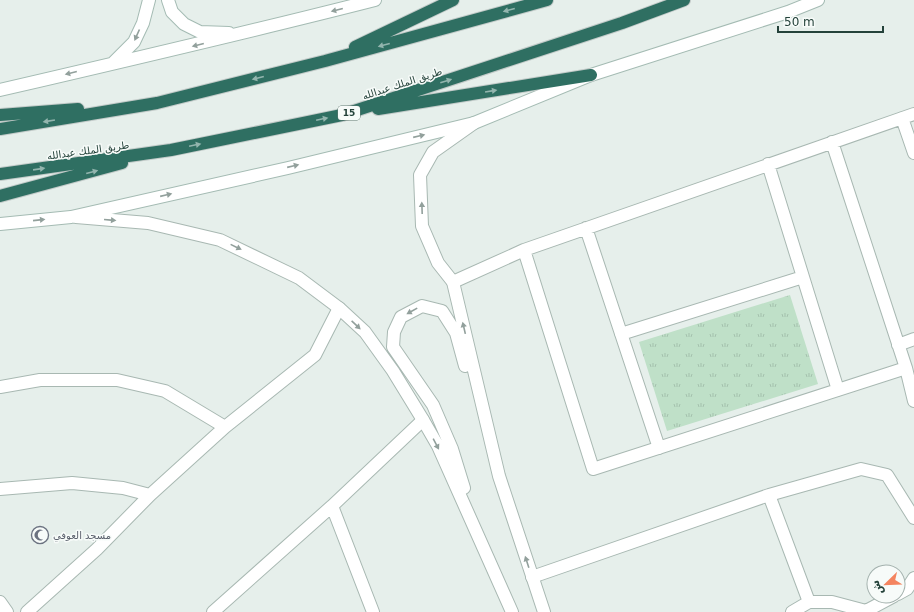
<svg xmlns="http://www.w3.org/2000/svg" width="914" height="612" font-family="'DejaVu Sans','Noto Sans Arabic',sans-serif">
<defs>
<pattern id="park-tufts" width="24" height="20" patternUnits="userSpaceOnUse"><rect width="24" height="20" fill="#bfe0c8"/><path d="M3 7l-1-3M5 7V3M7 7l1-3M15 17l-1-3M17 17v-4M19 17l1-3" fill="none" stroke="#a4c1ad"/></pattern>
</defs>
<rect width="100%" height="100%" fill="#e6efeb"/>
<path fill="url(#park-tufts)" d="M790,295L818,384L667,431L639,342Z"/>
<g fill="none" stroke-linecap="round" stroke-linejoin="round">
<g stroke="#a8b8b2" stroke-width="14">
<path id="minor" d="M902,118L914,153
M832,142L906,368L914,401
M768,164L838,390
M586,228L659,448
M524,250L593,469L906,368
M453,282L524,250L914,114
M621,334L803,277
M898,345L914,339
M0,387L40,380H117L165,391L225,427
M0,489L72,483L123,488L150,495
M769,495L809,602
M332,506L373,612
M532,577L769,495L861,469L887,475L914,518
M898,594L907,589L914,578
M0,602L7,612
M27,612L97,549L150,495L225,427L315,355L339,308
M213,612L332,506L423,420
M792,612L809,602H832L866,611L894,596"/>
</g>
<g stroke="#a8b8b2" stroke-width="14">
<path id="tertiary" d="M474,123L433,152L420,175L422,226L438,263L453,282L499,476L544,612
M76,217L148,223L220,240L299,278L339,308L365,332L393,371L423,420L438,446L512,612
M464,488L452,449L433,405L393,347L394,332L401,317L422,306L442,311L456,333L465,366"/>
</g>
<g stroke="#a4bbb3" stroke-width="14">
<path id="secondary" d="M168,0L172,12L184,24L200,32L229,33
M113,63L134,42L143,23L149,0
M0,90C125,61 250,32 375,0
M0,224L71,217L288,168L474,123L591,75L788,12L818,0"/>
</g>
<g stroke="#c2cac8" stroke-width="14">
<path id="motorway" d="M355,47L453,0
M378,109L591,75
M0,115L78,109
M0,129L157,103L325,61L547,0
M0,174L171,150L342,115L622,23L684,0
M0,196L122,163"/>
</g>
<use href="#minor" stroke="#fff" stroke-width="12"/>
<use href="#tertiary" stroke="#fff" stroke-width="12"/>
<use href="#secondary" stroke="#fff" stroke-width="12"/>
<use href="#motorway" stroke="#2f6f62" stroke-width="12"/>
</g>
<defs><path id="oneway-solid" d="M-6-.8H1V-3.2L6.5 0L1 3.2V.8H-6Z"/></defs>
<g fill="#92a09c">
<use href="#oneway-solid" transform="translate(337 10) rotate(166)"/>
<use href="#oneway-solid" transform="translate(137 35) rotate(114)"/>
<use href="#oneway-solid" transform="translate(198 45) rotate(166)"/>
<use href="#oneway-solid" transform="translate(71 73) rotate(166)"/>
<use href="#oneway-solid" transform="translate(419 136) rotate(-13)"/>
<use href="#oneway-solid" transform="translate(293 166) rotate(-13)"/>
<use href="#oneway-solid" transform="translate(166 195) rotate(-13)"/>
<use href="#oneway-solid" transform="translate(422 208) rotate(-92)"/>
<use href="#oneway-solid" transform="translate(39 220) rotate(-6)"/>
<use href="#oneway-solid" transform="translate(110 220) rotate(5)"/>
<use href="#oneway-solid" transform="translate(236 247) rotate(26)"/>
<use href="#oneway-solid" transform="translate(412 311) rotate(151)"/>
<use href="#oneway-solid" transform="translate(356 325) rotate(43)"/>
<use href="#oneway-solid" transform="translate(464 328) rotate(-103)"/>
<use href="#oneway-solid" transform="translate(436 444) rotate(62)"/>
<use href="#oneway-solid" transform="translate(527 562) rotate(-108)"/>
</g>
<g fill="#93b5ae">
<use href="#oneway-solid" transform="translate(509 10) rotate(165)"/>
<use href="#oneway-solid" transform="translate(384 45) rotate(165)"/>
<use href="#oneway-solid" transform="translate(258 78) rotate(166)"/>
<use href="#oneway-solid" transform="translate(446 81) rotate(-18)"/>
<use href="#oneway-solid" transform="translate(491 91) rotate(-9)"/>
<use href="#oneway-solid" transform="translate(322 119) rotate(-12)"/>
<use href="#oneway-solid" transform="translate(49 121) rotate(171)"/>
<use href="#oneway-solid" transform="translate(195 145) rotate(-12)"/>
<use href="#oneway-solid" transform="translate(39 169) rotate(-8)"/>
<use href="#oneway-solid" transform="translate(92 172) rotate(-15)"/>
</g>
<defs>
<g id="mosque-ring" transform="scale(0.9)"><circle r="9.5" fill="#f7fbf9" stroke="#6b7280" stroke-width="1.5"/><path d="M3.5-4.9A6 6 0 1 0 3.5 4.9A5 5 0 1 1 3.5-4.9Z" fill="#6b7280"/></g>
</defs>
<g fill-rule="evenodd">
<use href="#mosque-ring" x="40" y="535"/>
</g>
<g text-anchor="middle" stroke-width="3" stroke-linejoin="round" paint-order="stroke">
<rect fill="#f7fbf9" stroke="#637a73" stroke-width="1" x="338" y="106" width="22" height="14" rx="3"/>
<g font-size="9" font-weight="bold" fill="#24423a">
<text x="349" y="116">15</text>
</g>
<g font-size="10" fill="#24423a" stroke="#f7fbf9">
<text transform="translate(402 83) rotate(-18)" y="4">طريق الملك عبدالله</text>
<text transform="translate(88 150) rotate(-8)" y="4">طريق الملك عبدالله</text>
</g>
<g font-size="10" fill="#5b616d" stroke="#f7fbf9" text-anchor="start">
<text x="53" y="539">مسجد العوفي</text>
</g>
</g>
<g transform="translate(886 584) rotate(247)"><circle r="19" fill="#f7fbf9" stroke="#a3b1ad"/>
<path d="M0-3L7 15L0 10L-7 15Z" fill="#f4845f"/>
<text y="-6" font-size="11" font-weight="bold" text-anchor="middle" fill="#24423a">ش</text>
</g>
<path d="M778 26v6h105v-6" fill="none" stroke="#24423a" stroke-width="2"/>
<text x="784" y="26" font-size="12" fill="#24423a" stroke="#f7fbf9" stroke-width="3" paint-order="stroke">50 m</text>
</svg>
